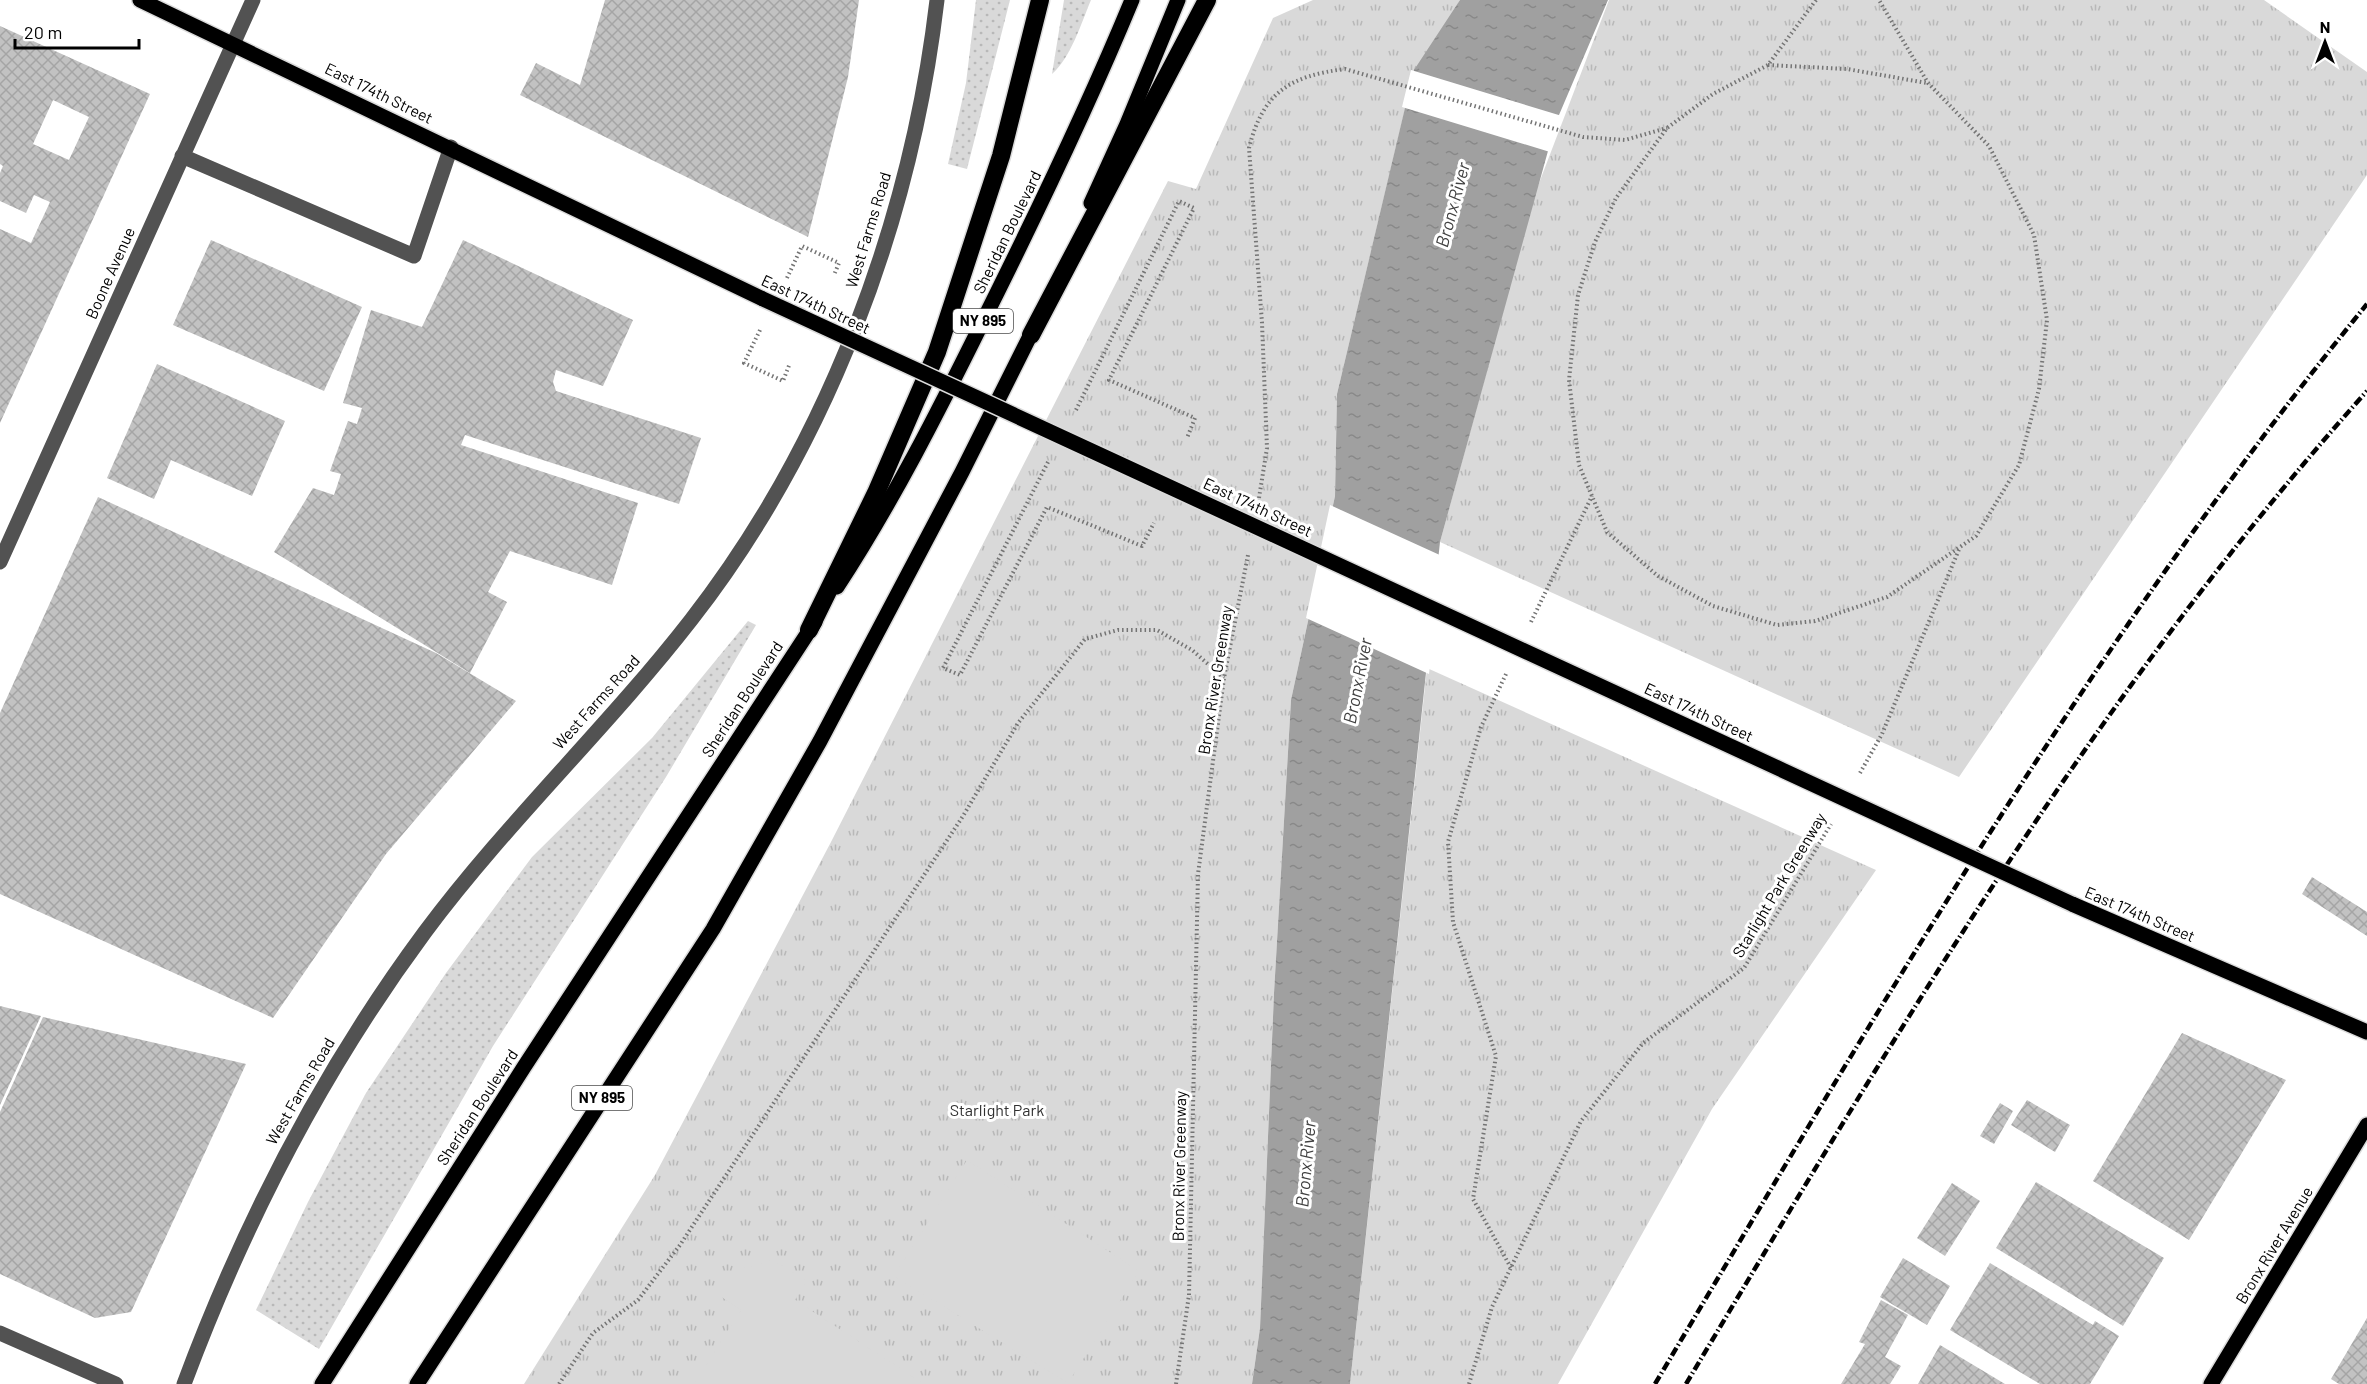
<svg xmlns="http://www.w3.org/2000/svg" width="2367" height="1384" font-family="Barlow,sans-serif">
<defs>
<pattern id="grass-dots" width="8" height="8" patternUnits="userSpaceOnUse" patternTransform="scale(1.5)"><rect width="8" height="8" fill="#d9d9d9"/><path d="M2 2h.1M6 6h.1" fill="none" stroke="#b8b8b8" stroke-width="1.8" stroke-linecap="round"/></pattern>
<pattern id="park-tufts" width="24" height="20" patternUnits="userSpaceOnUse" patternTransform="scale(1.5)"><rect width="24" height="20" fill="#d9d9d9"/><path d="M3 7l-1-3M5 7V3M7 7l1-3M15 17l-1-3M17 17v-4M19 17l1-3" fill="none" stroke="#b8b8b8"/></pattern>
<pattern id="water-ripples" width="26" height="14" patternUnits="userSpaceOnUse" patternTransform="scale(1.5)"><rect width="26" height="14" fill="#a0a0a0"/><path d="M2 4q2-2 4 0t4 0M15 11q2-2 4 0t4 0" fill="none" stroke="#888"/></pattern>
<pattern id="building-cross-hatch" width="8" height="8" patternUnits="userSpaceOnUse" patternTransform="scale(1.5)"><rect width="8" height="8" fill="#c2c2c2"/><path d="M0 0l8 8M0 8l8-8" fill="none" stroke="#a5a5a5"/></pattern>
</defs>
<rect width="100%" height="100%" fill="#fff"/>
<path fill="url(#grass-dots)" d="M976,0H1010L967,169L948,164L966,83Z
M1064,0H1091C1081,24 1071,57 1052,74Z
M748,621L756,625L666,777L493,1046L319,1349L256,1310L308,1202L366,1093L446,973L532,857L652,738Z"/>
<path fill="url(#park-tufts)" d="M1313,0H1460L1405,109L1337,394L1335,496L1291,700L1274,993L1260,1328L1252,1384H524L655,1175L831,842L1168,181L1196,189L1273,18Z
M1609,0H2264L2367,72V175L1959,777L1440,542L1536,191Z
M1427,668L1876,870L1712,1109L1558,1384H1350Z"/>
<path fill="#d9d9d9" d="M967,1160L1139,1271L1068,1383L894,1276Z
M773,1260L806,1281L795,1300L924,1384H694L741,1310L720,1296L741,1269Z"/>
<path fill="url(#water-ripples)" d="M1460,0H1608L1556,122L1440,542L1350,1384H1252L1260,1328L1274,993L1291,700L1335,496L1337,394L1414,70Z"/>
<path fill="#fff" d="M1411,70L1562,116L1550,152L1402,107Z
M1330,505L1442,556L1429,674L1306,618Z"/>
<path fill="url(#building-cross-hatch)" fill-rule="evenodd" d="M605,0H859L848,77L808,237L520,95L536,63L580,85Z
M0,26L150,94L0,423V229L31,243L50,202L34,195L26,213L0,201V173L3,166L0,164ZM53,100L89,117L69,160L33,144Z
M211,240L362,307L324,391L173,325Z
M463,240L633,320L603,386L556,370L553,382L556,391L701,438L679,504L465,435L461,445L638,503L612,585L510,551L488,592L507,602L470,673L274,552L313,488L334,495L341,474L330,471L348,421L357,424L362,408L343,403L371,310L422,327Z
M157,364L285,421L252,496L171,460L154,499L107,478Z
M98,497L436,653L516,701L386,854L273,1018L0,894V713Z
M2312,877L2367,912V936L2302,894Z
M0,1006L41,1016L0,1105Z
M43,1017L246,1064L131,1312L95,1318L0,1274V1112Z
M2182,1033L2286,1080L2189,1240L2093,1181Z
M2027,1100L2070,1125L2055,1152L2011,1125Z
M2000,1103L2013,1111L1994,1144L1980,1136Z
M2036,1182L2164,1258L2123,1326L1996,1248Z
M1952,1183L1980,1201L1945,1256L1917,1238Z
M1903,1258L1950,1286L1927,1325L1880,1297Z
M1990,1263L2093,1325L2095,1321L2119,1336L2090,1384H2040L1950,1330Z
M1881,1300L1908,1315L1885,1357L1901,1366L1890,1384H1841L1865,1344L1859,1342Z
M2367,1318V1384H2339L2331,1379Z
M1940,1345L2005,1384H1918Z"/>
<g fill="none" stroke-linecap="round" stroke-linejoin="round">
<g stroke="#dbdbdb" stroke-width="18">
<path id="major" d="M140,0L763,299
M1091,203L1127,124L1178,0
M837,587C893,501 938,412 983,321C1036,215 1087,109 1132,0
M2072,904L2367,1032
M322,1384L524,1067L815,622
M417,1384L713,929L820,741L962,472L1035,326
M2211,1384L2367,1125"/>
</g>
<g stroke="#dbdbdb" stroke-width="21">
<path id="highway" d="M1031,335L1207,0
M809,630L876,493L937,352L1001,156L1040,0"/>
</g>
<path stroke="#747474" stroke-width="4" stroke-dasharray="1.5 3" stroke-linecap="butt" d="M1816,0L1768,65L1713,94L1667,128L1616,198L1595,242L1578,295L1569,380L1579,465L1607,532L1658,576L1713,606L1777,625L1815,621L1887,597L1976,536L2019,465L2039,389L2047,320L2034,235L1989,146L1928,83L1879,0
M1768,65L1847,69L1927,83
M787,278L802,246L839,263L834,275
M760,330L744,363L783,381L790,363
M1076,410L1179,201L1194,208L1109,380L1195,418L1187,438
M1048,462L943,668L960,675L1047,507L1142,546L1154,523
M1259,498L1267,448L1262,323L1249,148C1263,92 1290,76 1345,69L1583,137L1625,140L1667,128
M1531,622L1592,496
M1506,674L1481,727L1448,842L1453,922L1496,1056L1473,1199L1511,1268
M1860,773L1882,734L1960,547
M559,1384L593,1333L638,1300L680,1245L963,816L1018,723L1085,639L1118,630H1157L1192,650L1224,678
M1176,1384L1189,1295L1198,874L1224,678L1248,555
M1469,1384L1492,1307L1581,1121L1643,1043L1744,968L1831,824"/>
<path stroke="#525252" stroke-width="15" d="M182,156L414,256L451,147
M0,562L253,0
M0,1333L116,1384
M184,1384C244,1223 322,1071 425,932C507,822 607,728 691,620C828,444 911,221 937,0"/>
<use href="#major" stroke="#000" stroke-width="15"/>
<use href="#highway" stroke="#000" stroke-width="18"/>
<path stroke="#000" stroke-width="4.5" stroke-dasharray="9 3 1.5 3" stroke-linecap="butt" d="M1655,1384C1875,1014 2094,639 2367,304
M1686,1384C1892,1039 2098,691 2367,391"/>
<g stroke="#dbdbdb" stroke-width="18" stroke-linecap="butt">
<path id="major-bridge" d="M763,299L2072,904"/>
</g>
<use href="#major-bridge" stroke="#000" stroke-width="15"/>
</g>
<g text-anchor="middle" stroke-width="6" stroke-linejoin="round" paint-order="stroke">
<g fill="#fff" stroke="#4c4c4c" stroke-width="1.5">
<rect x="953" y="309" width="60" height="24" rx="4.5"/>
<rect x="572" y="1086" width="60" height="24" rx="4.5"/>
</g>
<g font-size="15" font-weight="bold" fill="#000">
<text x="983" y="326">NY 895</text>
<text x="602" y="1103">NY 895</text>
</g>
<g font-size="16" fill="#000" stroke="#fff">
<text transform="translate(379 93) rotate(26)" y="6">East 174th Street</text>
<text transform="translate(868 230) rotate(-73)" y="6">West Farms Road</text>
<text transform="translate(1007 232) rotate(-64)" y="6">Sheridan Boulevard</text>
<text transform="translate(110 273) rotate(-66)" y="6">Boone Avenue</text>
<text transform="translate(816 304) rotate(25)" y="6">East 174th Street</text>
<text transform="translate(1258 507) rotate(25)" y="6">East 174th Street</text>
<text transform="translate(1215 680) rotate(-81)" y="6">Bronx River Greenway</text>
<text transform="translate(742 699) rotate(-57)" y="6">Sheridan Boulevard</text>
<text transform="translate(596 702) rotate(-48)" y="6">West Farms Road</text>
<text transform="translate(1699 712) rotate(25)" y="6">East 174th Street</text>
<text transform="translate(1779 885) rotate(-59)" y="6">Starlight Park Greenway</text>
<text transform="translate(2140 914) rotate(23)" y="6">East 174th Street</text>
<text transform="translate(300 1091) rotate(-60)" y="6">West Farms Road</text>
<text transform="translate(477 1107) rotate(-57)" y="6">Sheridan Boulevard</text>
<text transform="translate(1179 1166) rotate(-89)" y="6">Bronx River Greenway</text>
<text transform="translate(2274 1245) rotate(-59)" y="6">Bronx River Avenue</text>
</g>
<g font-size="16" fill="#303030" stroke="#fff">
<text x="997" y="1116">Starlight Park</text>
</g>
<g font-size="18" font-style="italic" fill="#414141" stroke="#fff">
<text transform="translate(1453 205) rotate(-75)" y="6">Bronx River</text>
<text transform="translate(1358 681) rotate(-79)" y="6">Bronx River</text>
<text transform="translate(1306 1164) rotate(-85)" y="6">Bronx River</text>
</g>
</g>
<g transform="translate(2325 42)" stroke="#ffffff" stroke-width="4.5" paint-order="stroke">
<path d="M0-4.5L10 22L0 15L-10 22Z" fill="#000000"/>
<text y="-9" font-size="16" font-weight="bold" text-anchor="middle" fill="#000000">N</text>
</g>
<path d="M15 39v9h124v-9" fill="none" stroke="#000000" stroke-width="3"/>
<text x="24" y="39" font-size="18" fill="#000000" stroke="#ffffff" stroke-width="4.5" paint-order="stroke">20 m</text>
</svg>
